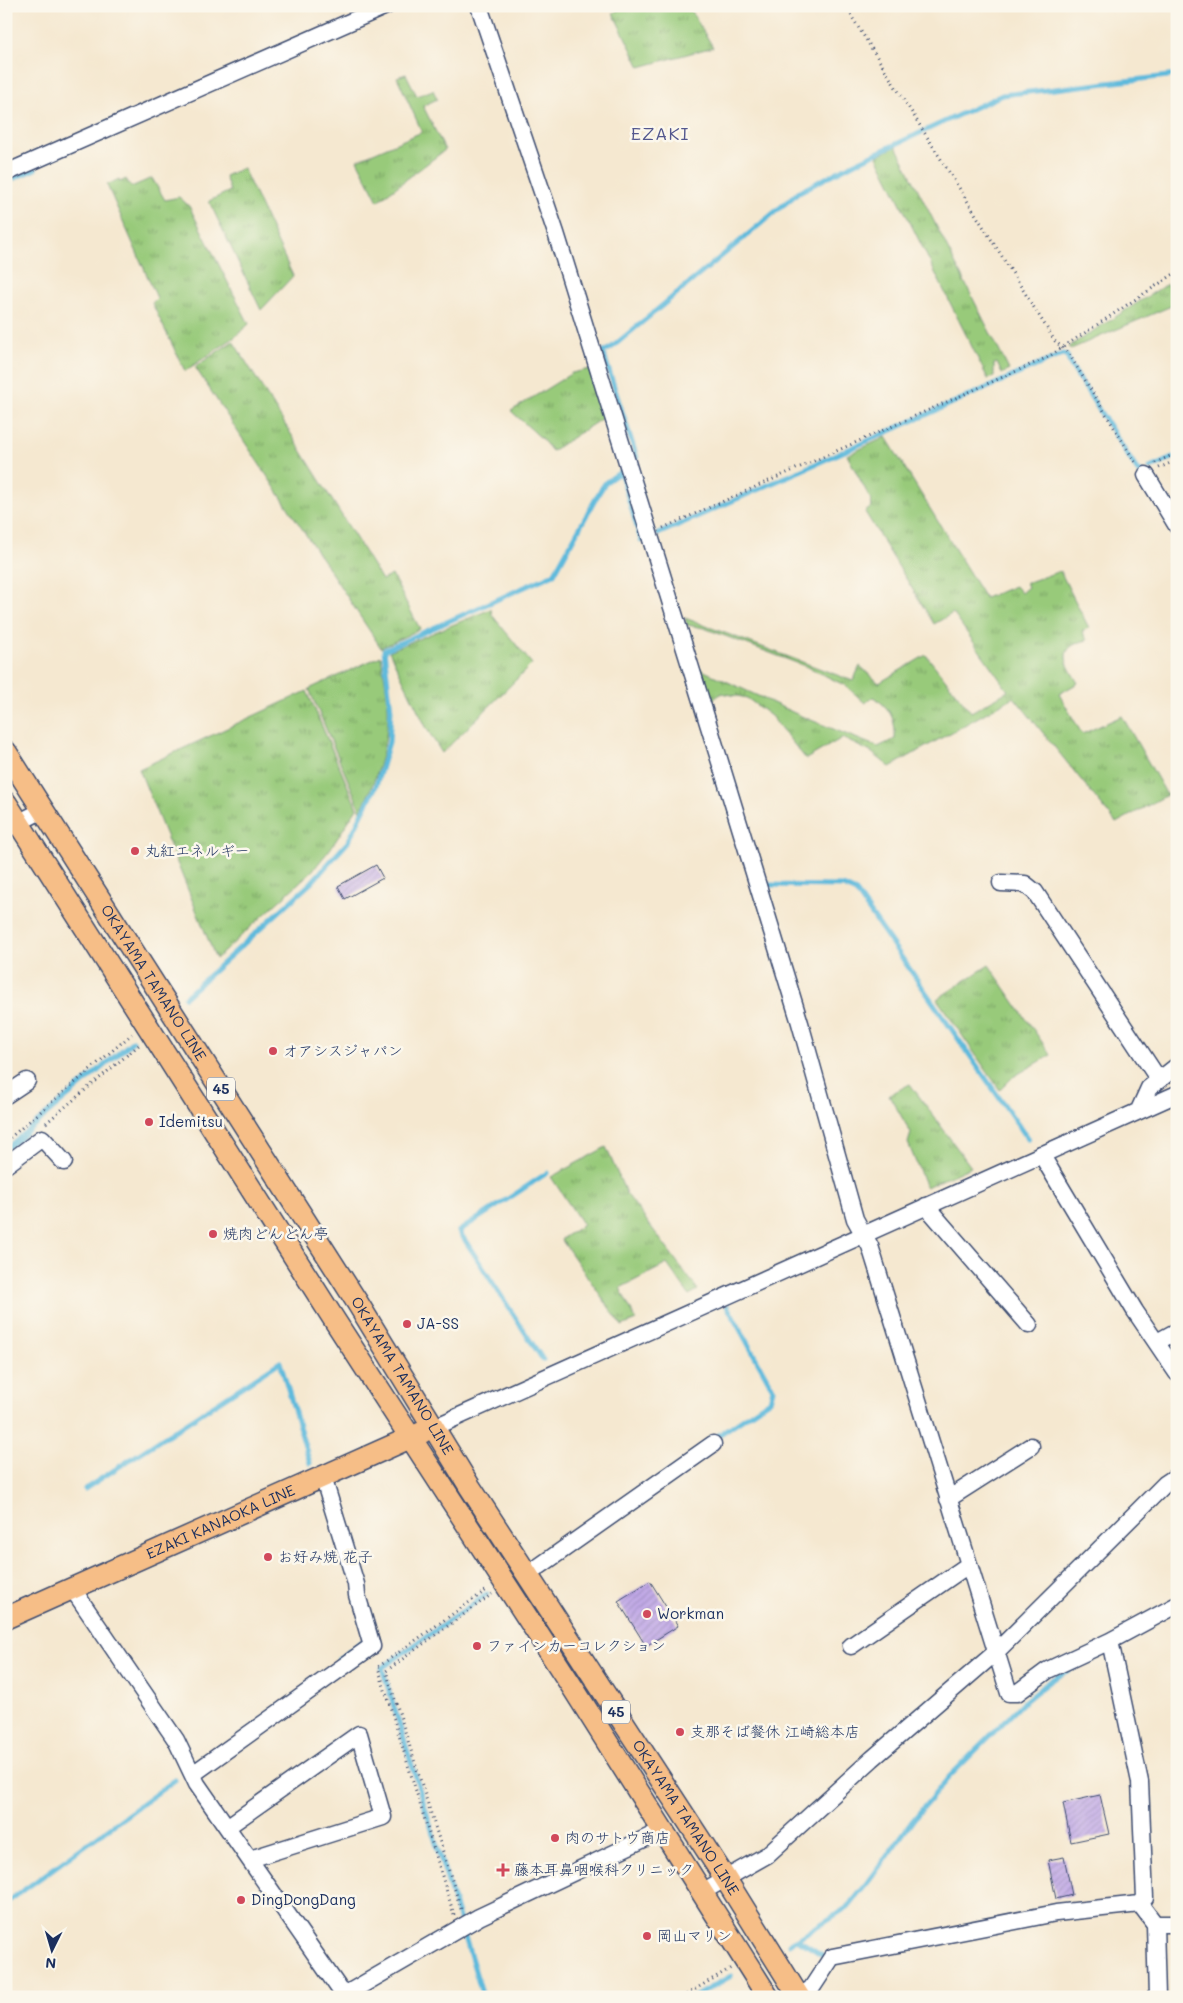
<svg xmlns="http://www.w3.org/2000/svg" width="1183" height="2003" font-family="Mali,'Klee One',sans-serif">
<defs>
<pattern id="grass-tufts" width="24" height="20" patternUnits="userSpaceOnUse" patternTransform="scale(1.25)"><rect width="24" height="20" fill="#98ca7a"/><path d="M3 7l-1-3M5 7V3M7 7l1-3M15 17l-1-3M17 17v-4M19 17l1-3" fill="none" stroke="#7ba467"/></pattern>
<pattern id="building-hatch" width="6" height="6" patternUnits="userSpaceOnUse" patternTransform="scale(1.25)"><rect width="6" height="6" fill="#bba1e6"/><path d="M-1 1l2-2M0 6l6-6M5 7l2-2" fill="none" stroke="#9784be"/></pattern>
</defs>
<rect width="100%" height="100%" fill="#fbf7ec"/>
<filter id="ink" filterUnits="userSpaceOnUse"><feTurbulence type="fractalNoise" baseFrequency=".02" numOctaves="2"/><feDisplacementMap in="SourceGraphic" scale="10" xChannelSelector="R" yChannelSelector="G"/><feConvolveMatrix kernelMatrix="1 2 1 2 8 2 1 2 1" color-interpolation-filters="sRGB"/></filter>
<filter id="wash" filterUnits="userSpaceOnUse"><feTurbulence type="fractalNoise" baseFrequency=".0096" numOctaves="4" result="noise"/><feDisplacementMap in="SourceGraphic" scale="20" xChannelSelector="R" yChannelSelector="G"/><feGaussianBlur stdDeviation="1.12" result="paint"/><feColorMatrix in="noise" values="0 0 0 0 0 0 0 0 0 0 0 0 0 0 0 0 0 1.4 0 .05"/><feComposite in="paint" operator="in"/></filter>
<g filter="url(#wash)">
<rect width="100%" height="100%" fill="#f5e8d0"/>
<path fill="url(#grass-tufts)" stroke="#5a7c6c" d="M625,6H688L713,47L640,67L613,13Z
M406,74L417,96L433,90L437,99L423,106L445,150L378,201L357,160L422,132L397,77Z
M896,146L1009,370L1002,374L997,363L994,364V377L988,379L877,156Z
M243,168L293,276L261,310L209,201L230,191L225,176Z
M152,178L165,200L179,197L189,206L249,324L235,337L185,371L152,303L157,298L107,185L119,179L120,182L126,179L131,187Z
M1167,284L1176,304L1071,349L1068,347Z
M233,341L382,580L392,575L420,629L381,648L195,367Z
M590,369L604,417L552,451L542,439L511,411L572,373Z
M886,437L985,598L1015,586L1021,593L1028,587L1026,583L1060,571L1089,628L1082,631L1087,640C1055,648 1066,663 1078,683L1059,694L1082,734L1122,716L1167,795L1116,823L1014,697L890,767L871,752L842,738L806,759L771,716L747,698L722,693L711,701L700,669L801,716L878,747L895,739C896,720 890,707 873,697L865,703L846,686L810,668L704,628L687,625L685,618L853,681L860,666L879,683L926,655L971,712L1008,691L953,613L934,624L865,512L872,507L871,500L847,455Z
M491,609L492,615L532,664L442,753L427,729L389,651Z
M381,656C384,676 389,697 388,718C386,751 375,782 361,811L309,689Z
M307,691L357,808L331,848L314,869L216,959L139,769Z
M989,965L1051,1055L1013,1077L1000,1090L937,999Z
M910,1084L971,1167L926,1187L908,1143L911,1133L889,1095Z
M606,1147L626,1193L698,1290L689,1295L667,1264L620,1288L636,1320L622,1326L561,1239L583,1225L551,1177Z"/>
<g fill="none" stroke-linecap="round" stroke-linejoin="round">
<path stroke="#5ebadc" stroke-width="5" d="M386,14L404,6
M6,182L35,169
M632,463L637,458L603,352L611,348L799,192L855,163L1002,95L1177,75
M1150,468L1177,456
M621,474L641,540L643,539
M658,534L1063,354L1067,356L1070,364L1139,473L1141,472
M767,885L843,886L856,892L1028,1139
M185,997L311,883L348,842L376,786L389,742L391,710L384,650L554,574L600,491L606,482L625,469
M6,1149L133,1041
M543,1360L459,1231L547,1173
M713,1439L770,1400L773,1389L727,1306
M85,1489L280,1362L310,1463
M339,1659L366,1639
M6,1903L175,1780
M460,1921L382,1668L487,1594
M465,1937L483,1997
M797,1939L824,1956
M789,1944L848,1907L869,1881L913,1820L949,1777L1025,1701L1051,1680L1077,1665
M694,1997L731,1976"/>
</g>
<g id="blocks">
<path fill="url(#building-hatch)" d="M376,865L383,878L345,899L338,886Z
M650,1581L678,1626L646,1646L618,1601Z
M1100,1795L1109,1834L1071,1842L1063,1803Z
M1064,1857L1072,1895L1056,1899L1048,1860Z"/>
</g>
</g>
<g filter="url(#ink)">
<use href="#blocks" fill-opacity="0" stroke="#3c4b6f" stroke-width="1"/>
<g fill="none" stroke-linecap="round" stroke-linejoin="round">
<g stroke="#3c4b6f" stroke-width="19">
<path id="minor" d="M479,6L556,233L725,778L800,1023L855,1219L870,1246L1009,1693H1017L1048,1670L1110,1641L1140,1782L1145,1898L1140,1904L1056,1913L832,1957L811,1989L799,1996
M6,173L386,6
M1146,475L1177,526
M6,829L43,810
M1001,883L1025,884L1035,892L1159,1080
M6,1095L27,1081
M1139,1110L1149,1088L1177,1066
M1041,1154L1135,1311L1177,1373
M6,1165L42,1138L64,1162
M926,1206L1029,1325
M1157,1342L1177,1331
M435,1427L1177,1094
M948,1499L1031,1446
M527,1575L713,1444
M72,1588L176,1740L197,1784L345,1997
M1110,1641L1177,1605
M851,1646L968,1565
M193,1774L372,1646L357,1595L356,1584L323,1477
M227,1827L359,1734L383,1817L250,1859
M702,1892L767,1855L872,1759L995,1653L1139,1510L1165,1484L1177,1476
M1140,1904L1155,1924L1157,1997
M1155,1924H1177
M341,1997L479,1917L663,1830"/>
</g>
<g stroke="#3c4b6f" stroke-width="24">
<g id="major">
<path id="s1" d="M6,752L357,1302L470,1487L725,1878L799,1997"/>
<path d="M6,803L335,1321L573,1688L768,1997"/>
<path id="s2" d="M6,1618L423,1432"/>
</g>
</g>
<path stroke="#3c4b6f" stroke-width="3" stroke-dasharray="1 4" stroke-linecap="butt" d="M845,6L1055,341L1069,354L1137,465
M1155,463L1177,453
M1159,468L1177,460
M663,528L1048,357L1177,272
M46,1123L139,1045
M6,1141L132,1034
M461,1909L386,1671L492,1594
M454,1915L378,1667L488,1589
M682,1997L731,1968"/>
<use href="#minor" stroke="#fff" stroke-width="16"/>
<use href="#major" stroke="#f6be87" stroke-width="21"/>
</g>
</g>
<g fill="#d1495b" stroke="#fbf7ec" stroke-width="2">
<circle cx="135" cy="851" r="5"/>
<circle cx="273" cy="1051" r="5"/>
<circle cx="149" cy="1122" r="5"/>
<circle cx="213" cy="1234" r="5"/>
<circle cx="407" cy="1324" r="5"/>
<circle cx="268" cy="1557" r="5"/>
<circle cx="647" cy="1614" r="5"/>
<circle cx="477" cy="1646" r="5"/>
<circle cx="680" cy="1732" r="5"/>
<circle cx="555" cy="1838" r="5"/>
<path d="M500.5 1862.5h5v5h5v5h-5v5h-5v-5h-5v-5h5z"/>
<circle cx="241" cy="1900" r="5"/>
<circle cx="647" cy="1936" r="5"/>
</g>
<g text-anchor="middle" stroke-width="5" stroke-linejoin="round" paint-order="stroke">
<g fill="#fbf7ec" stroke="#5e6b89" stroke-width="1">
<rect x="207" y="1077.5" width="28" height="23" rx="4"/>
<rect x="602" y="1700.5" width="28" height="23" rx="4"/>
</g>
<g font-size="14" font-weight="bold" fill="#1b2f5e">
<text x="221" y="1094">45</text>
<text x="616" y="1717">45</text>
</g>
<g font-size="15" fill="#1b2f5e" stroke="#fbf7ec" text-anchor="start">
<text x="145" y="856">丸紅エネルギー</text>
<text x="283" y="1056">オアシスジャパン</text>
<text x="159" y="1127">Idemitsu</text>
<text x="223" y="1239">焼肉どんどん亭</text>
<text x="417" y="1329">JA-SS</text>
<text x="278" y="1562">お好み焼 花子</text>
<text x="657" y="1619">Workman</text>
<text x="487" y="1651">ファインカーコレクション</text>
<text x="690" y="1737">支那そば餐休 江崎総本店</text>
<text x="565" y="1843">肉のサトウ商店</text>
<text x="514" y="1875">藤本耳鼻咽喉科クリニック</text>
<text x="251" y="1905">DingDongDang</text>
<text x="657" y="1941">岡山マリン</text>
</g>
<g font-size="15" fill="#1b2f5e" stroke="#fbf7ec">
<text dy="5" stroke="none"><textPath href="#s1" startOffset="274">OKAYAMA TAMANO LINE</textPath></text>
<text dy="5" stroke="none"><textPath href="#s1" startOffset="739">OKAYAMA TAMANO LINE</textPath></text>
<text dy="5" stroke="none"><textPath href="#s2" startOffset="235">EZAKI KANAOKA LINE</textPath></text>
<text dy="5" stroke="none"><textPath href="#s1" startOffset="1264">OKAYAMA TAMANO LINE</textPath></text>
</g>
<g font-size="18" letter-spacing="1" fill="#53578e" stroke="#fbf7ec">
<text x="660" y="140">EZAKI</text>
</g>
</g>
<rect width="1183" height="2003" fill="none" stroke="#fbf7ec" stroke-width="25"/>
<g transform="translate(52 1950) rotate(185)" stroke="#fbf7ec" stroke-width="4" paint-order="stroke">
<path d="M0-4L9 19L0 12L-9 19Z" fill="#1b2f5e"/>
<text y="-8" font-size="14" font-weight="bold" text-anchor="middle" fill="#1b2f5e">N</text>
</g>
</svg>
